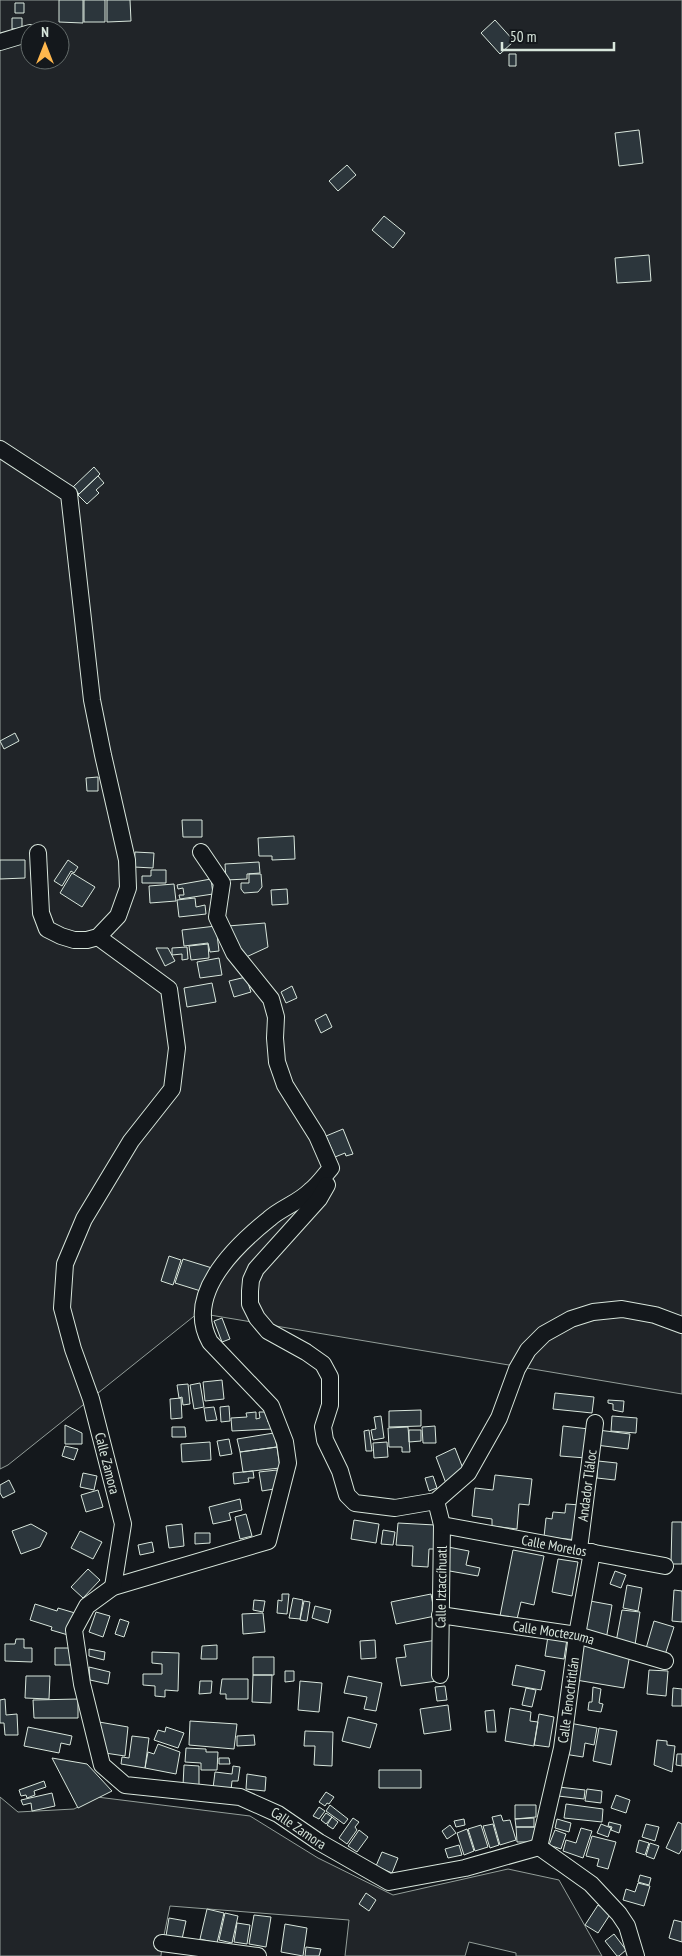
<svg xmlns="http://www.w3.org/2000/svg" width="682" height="1956" font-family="'PT Sans Narrow',sans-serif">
<rect width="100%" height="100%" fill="#14181c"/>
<path fill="#202428" stroke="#939e99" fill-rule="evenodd" d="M0,0H682V1394L198,1313L8,1465L0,1469ZM30,30H60V60H30Z
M0,1797L18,1812L74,1809L97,1797L250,1816L318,1858L393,1895L508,1869L559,1880L602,1956H516V1953L469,1942L465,1956H345L349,1920L170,1906L162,1945L161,1956H0Z"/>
<path fill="#2c363c" stroke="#d8e6dc" d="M59,0H83V23L59,22Z
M84,0H105V22H84Z
M107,0H130L131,21L107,22Z
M15,3H24V13H15Z
M12,18H22V28L12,29Z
M495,20L514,41L500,54L481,33Z
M509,54H516V66H509Z
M639,130L643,163L619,166L615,133Z
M347,165L356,175L338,191L329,181Z
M384,216L405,233L393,248L372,230Z
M649,255L651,281L617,283L615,258Z
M94,467L100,474L79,494L73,487Z
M98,476L104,483L96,490L99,493L87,504L78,495Z
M15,733L19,741L4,749L0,741Z
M98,777V791H87L86,778Z
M182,820H202V837H183Z
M294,836L295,859L272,860V856H259L258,838Z
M135,852L154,853L153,868L134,867Z
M0,860H25V878L0,879Z
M68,860L78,867L74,873L71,871L62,886L54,881Z
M259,862L260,873L247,874V879L226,880L225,864Z
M151,870H166V883H142V876H151Z
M72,873L95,887L82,907L60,893Z
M249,874H261L262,887L258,892L244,893L241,889V883H249Z
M211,879L213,894L180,899L179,895H184L183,888L178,889L177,885Z
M174,884L176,901L150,903L149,886Z
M287,889L288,904L272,905L271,890Z
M195,898L196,907L205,905L206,914L179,917L177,900Z
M265,923L268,947L244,958L228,926Z
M216,926L219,951L210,952L208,943L184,946L182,930Z
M208,944L209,958L191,960L189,946Z
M187,947L188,959L182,960V954L172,955V948Z
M156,948H168L175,961L165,966Z
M219,958L222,975L200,978L197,962Z
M246,977L251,992L234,997L229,981Z
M212,983L216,1002L187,1007L184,988Z
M292,986L297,998L286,1003L281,992Z
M326,1014L332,1027L321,1033L315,1020Z
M343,1129L353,1154L346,1156L345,1153L335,1157L326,1136Z
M169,1256L181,1260L173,1285L161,1281Z
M183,1259L212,1268L204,1292L175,1283Z
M222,1318L230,1339L222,1342L214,1321Z
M222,1380L224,1399L205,1401L203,1382Z
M200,1383L204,1407L194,1409L190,1385Z
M188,1384L190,1404L183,1405L182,1397L179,1398L177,1385Z
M555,1393L594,1397L592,1413L553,1409Z
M181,1398L182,1418L171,1419L170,1399Z
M608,1400L624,1401L623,1412L613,1410V1404L608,1403Z
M229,1406L230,1421L221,1422L220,1407Z
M214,1407L217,1420L206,1421L204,1408Z
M421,1410V1426L389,1427V1411Z
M256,1412V1419L260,1418L259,1412H267L268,1422H272V1429L232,1431L231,1418L247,1417L246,1413Z
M381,1416L384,1438L373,1440L371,1430L376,1429L374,1417Z
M612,1416L637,1418L636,1433L611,1431Z
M65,1425L82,1433V1444H65Z
M435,1426L436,1443H423L422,1427Z
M563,1426L589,1429L586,1458L560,1456Z
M172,1427H185L186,1437H172Z
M408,1427L410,1452H402V1447H389L388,1428Z
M369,1430L372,1451H366L364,1431Z
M409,1430H421V1441L409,1442Z
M598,1430L630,1434L628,1449L596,1445Z
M274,1433L277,1447L240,1452L237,1439Z
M229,1439L232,1454L220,1456L217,1441Z
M210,1442L211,1460L182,1462L181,1444Z
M387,1442L388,1457L374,1458L373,1443Z
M65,1446L78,1449L74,1460L62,1456Z
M277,1447L280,1468L243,1472L240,1452Z
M455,1448L464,1471L447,1486L436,1457Z
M598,1461L617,1463L615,1480L597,1478Z
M277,1470L280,1488L262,1491L259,1472Z
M253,1471L254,1478H248L249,1482L234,1484L233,1473Z
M83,1473L97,1476L94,1490L80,1487Z
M495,1475L532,1479L529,1505L519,1504L517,1529L492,1526V1519L472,1516L475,1488L493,1490Z
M433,1476L437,1488L429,1491L425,1478Z
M9,1480L15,1492L3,1498L0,1493V1485Z
M98,1490L103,1507L86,1512L81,1495Z
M240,1499L242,1510L229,1513L231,1520L213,1524L209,1507Z
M566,1504L581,1505L578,1540L544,1537L546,1518L552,1519L553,1512L565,1513Z
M246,1514L252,1536L240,1539L235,1517Z
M354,1520L379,1524L376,1543L351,1539Z
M672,1522H682V1564H671Z
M398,1523L435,1525L434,1549H429L428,1567L412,1566L413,1546L396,1545Z
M31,1524L47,1533L40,1547L21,1554L12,1531Z
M182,1524L184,1546L169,1548L166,1526Z
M383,1530L395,1532L393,1545L381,1544Z
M80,1531L102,1542L93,1559L71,1548Z
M195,1533H210V1543L195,1544Z
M152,1542L154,1552L140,1555L138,1545Z
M448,1547L469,1551L466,1565L480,1568L478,1576L444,1570Z
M513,1550L544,1556L534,1605L521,1602L517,1619L500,1616Z
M558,1559L578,1562L572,1596L552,1592Z
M88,1569L100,1580L83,1598L71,1587Z
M615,1571L626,1575L621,1588L610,1584Z
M627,1585L642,1588L638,1611L623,1608Z
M674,1590L682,1591V1622L672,1621Z
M282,1594H289L287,1614L277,1613L278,1600L282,1601Z
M431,1594L435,1616L396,1624L391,1602Z
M293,1598L303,1600L300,1619L289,1618Z
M254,1600L265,1601L263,1612L253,1610Z
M304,1601L310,1602L307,1621L300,1620Z
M590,1601L612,1605L606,1640L584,1635Z
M35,1604L57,1611L58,1608L75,1613L68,1635L51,1630L52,1627L30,1620Z
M315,1606L331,1610L328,1623L312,1618Z
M622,1610L640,1612L635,1645L616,1642Z
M96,1612L110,1616L103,1637L89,1632Z
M263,1613L265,1632L243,1634L242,1614Z
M120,1619L129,1622L124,1637L115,1634Z
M654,1621L674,1627L664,1658L645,1652Z
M548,1636L567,1639L564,1659L545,1656Z
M16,1639H24V1648H32V1662L5,1661V1644H15Z
M375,1640L376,1658L361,1659L360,1641Z
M437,1640V1681L401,1686L396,1658L406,1657L404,1645Z
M217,1645V1659H201L202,1646Z
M582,1645L630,1654L624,1688L576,1680Z
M55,1648H71V1665H55Z
M89,1649L105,1652L104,1660L89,1656Z
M152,1652L179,1653L178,1691L165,1690V1697L155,1696V1686L143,1685V1674H162V1664L152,1663Z
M253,1657H274V1675H253Z
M516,1665L545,1671L541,1690L512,1685Z
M89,1667L110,1672L108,1684L90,1680Z
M649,1670L668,1671L666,1696L647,1694Z
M285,1671H294V1681L285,1682Z
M253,1675H272L271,1703L252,1702Z
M26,1676H50L49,1699L25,1698Z
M348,1676L382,1683L376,1711L364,1709L367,1697L344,1693Z
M222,1679H248V1699H226V1694H220Z
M200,1681H212L211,1693L199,1694Z
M300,1681L322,1683L319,1712L298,1710Z
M445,1686L447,1700L437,1701L435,1687Z
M593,1687L601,1689L599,1703L603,1704L601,1712L588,1710L589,1702H592Z
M526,1688L536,1690L532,1707L522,1705Z
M673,1688L682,1689V1706H672Z
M5,1699L6,1715L17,1714L18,1735H5L4,1723H0V1700Z
M78,1699V1718H34L33,1700Z
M448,1705L451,1730L424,1734L420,1709Z
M510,1708L531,1712L530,1721L538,1722L534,1746L505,1741Z
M494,1710L496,1732H487L485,1711Z
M539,1714L554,1717L549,1747L534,1745Z
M348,1717L377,1724L370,1748L342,1741Z
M190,1721L237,1724L234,1749L189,1745Z
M99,1722L128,1727L125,1756L105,1753Z
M569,1723L597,1728L594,1745L585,1743L583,1757L564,1754Z
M28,1727L72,1736L70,1745L61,1743L59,1753L24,1746Z
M166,1727L184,1733L178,1748L154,1740L158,1730L165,1732Z
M599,1728L617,1731L611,1765L593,1761Z
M305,1731L333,1732L332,1766L314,1765L315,1746H304Z
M254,1735L255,1745L237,1746V1736Z
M132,1736L149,1738L145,1768L121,1764L122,1757L129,1758Z
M657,1740L667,1741V1745L675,1746L672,1772L654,1765Z
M158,1744L180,1752L176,1774L145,1768L148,1752L154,1754Z
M186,1748L206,1749V1752H218L217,1770H201V1763L185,1762Z
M677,1754H682V1766L676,1765Z
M52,1758L87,1764L112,1791L78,1808Z
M219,1758H229L230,1764H219Z
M184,1765L199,1766V1787L183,1786Z
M233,1766L240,1767L238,1781H232L231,1790L213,1788L215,1772L232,1774Z
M379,1770H421V1788H379Z
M247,1774L266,1777L265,1791L246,1789Z
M44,1781L46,1787L34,1791L35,1795L27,1798L26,1795L21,1796L19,1790Z
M559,1787L585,1790L584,1799L558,1796Z
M587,1789L602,1791L601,1803L585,1801Z
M326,1792L334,1797L329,1804L327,1803L325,1806L319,1802Z
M52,1793L55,1806L32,1811L31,1803L23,1805L21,1800Z
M616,1795L630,1800L626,1813L611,1808Z
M566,1804L603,1809L602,1822L564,1818Z
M330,1805L348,1819L344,1824L326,1811Z
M515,1805H536V1817L515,1819Z
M319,1807L325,1811L319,1819L313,1816Z
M326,1813L332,1817L326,1824L321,1820Z
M501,1815L503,1821L510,1820L516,1840L500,1845L492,1817Z
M332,1817L338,1822L333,1829L327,1825Z
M353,1818L359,1822L355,1827L357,1830L347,1844L339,1838Z
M534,1818V1827H516L515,1819Z
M464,1819L465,1825L456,1827L454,1821Z
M557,1819L571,1823L569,1832L555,1828Z
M609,1822L621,1825L619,1833L611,1830L612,1827L608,1826Z
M678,1822L682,1824V1849L679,1854L666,1848Z
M493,1824L499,1845L490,1848L483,1826Z
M601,1824L611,1828L608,1837L597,1833Z
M646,1824L659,1827L655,1841L642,1837Z
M450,1825L456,1833L447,1839L442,1831Z
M481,1825L488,1847L475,1851L468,1829Z
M516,1827H537L538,1842H517Z
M581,1828L592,1831L583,1858L563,1851L566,1840L576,1843Z
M467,1829L474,1851L464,1855L457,1833Z
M359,1830L368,1837L357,1852L348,1846Z
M555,1830L566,1834L561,1849L549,1845Z
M592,1836L616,1842L608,1869L597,1866L599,1859L586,1856Z
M639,1840L649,1843L645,1855L636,1852Z
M650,1843L659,1846L654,1859L646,1856Z
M459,1845L462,1855L448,1858L445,1849Z
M382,1852L398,1858L392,1873L376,1866Z
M640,1875L651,1878L649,1885L638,1882Z
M638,1883L650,1886L644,1906L623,1900L626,1889L635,1892Z
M366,1893L376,1900L369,1911L359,1904Z
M598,1905L611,1913L598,1933L585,1925Z
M207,1909L224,1913L217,1943L200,1939Z
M225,1913L238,1916L232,1943L219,1940Z
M254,1915L271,1917L266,1947L249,1944Z
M169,1918L186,1921L182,1939L166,1936Z
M674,1920L682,1922V1942L669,1938Z
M237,1923L250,1925L247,1944L234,1942Z
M285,1924L307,1928L303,1956L281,1952Z
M614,1934L626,1950L619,1956H617L605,1941Z
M306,1947L321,1949L319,1956H305Z"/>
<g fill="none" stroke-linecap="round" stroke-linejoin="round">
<g stroke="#d8e6dc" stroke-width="18">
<g id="minor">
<path d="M0,42L30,33"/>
<path d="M0,449L69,494L92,700L103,755L127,860L128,888L118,916L98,937L87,940H74L61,936L47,929L41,913L38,853"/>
<path id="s1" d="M201,852L222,883L217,917L234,953L271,999L276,1017L275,1038L277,1062L285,1085L317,1136L331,1168C324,1176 318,1185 310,1191C298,1203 281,1208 269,1219C234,1247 184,1295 210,1342L271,1406L285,1442L288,1463L268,1541L113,1587L87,1606L74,1630L82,1684L102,1765L125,1785L240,1797L278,1814L319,1842L389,1882L465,1868L539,1847"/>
<path id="s2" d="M98,937L169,989L177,1048L172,1089L131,1141L84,1219L65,1264L62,1308L73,1349L91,1399L123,1524L113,1587"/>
<path d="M327,1185L319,1199L256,1269L251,1280L250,1291V1304L257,1318L268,1331L306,1352L323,1364L330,1377V1405L323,1427L325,1440L340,1471L347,1495L355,1503L395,1508L436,1501L468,1473L499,1418L517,1369L528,1350L544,1334L571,1319L593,1312L622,1309L655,1315L682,1325"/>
<path d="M436,1501L442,1525L440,1675"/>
<path id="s3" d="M442,1525L665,1566"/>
<path id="s4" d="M579,1549L595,1423"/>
<path id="s5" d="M440,1615L577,1635L665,1661"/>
<path id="s6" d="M539,1847L562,1748L577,1635L592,1552"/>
<path d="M539,1847L591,1884L619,1914L627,1926L636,1956"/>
<path d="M162,1943L258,1956"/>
</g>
</g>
<use href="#minor" stroke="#14181c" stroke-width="16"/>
</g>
<g text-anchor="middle" stroke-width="4" stroke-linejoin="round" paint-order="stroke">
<g font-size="14" fill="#d8e6dc" stroke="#14181c">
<text dy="5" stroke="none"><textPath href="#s2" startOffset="601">Calle Zamora</textPath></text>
<text dy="5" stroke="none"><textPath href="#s4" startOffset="64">Andador Tláloc</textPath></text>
<text dy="5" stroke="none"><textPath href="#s3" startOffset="114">Calle Morelos</textPath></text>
<text transform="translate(441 1587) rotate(-89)" y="5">Calle Iztaccíhuatl</text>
<text dy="5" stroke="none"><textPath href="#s5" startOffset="115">Calle Moctezuma</textPath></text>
<text dy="5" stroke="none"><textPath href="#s6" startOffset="150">Calle Tenochtitlán</textPath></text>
<text dy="5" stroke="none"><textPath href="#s1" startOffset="1384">Calle Zamora</textPath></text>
</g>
</g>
<g transform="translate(45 45)"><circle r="24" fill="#14181c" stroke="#626a69"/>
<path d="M0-4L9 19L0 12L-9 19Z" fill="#ffb74d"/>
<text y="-8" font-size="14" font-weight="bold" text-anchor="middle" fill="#d8e6dc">N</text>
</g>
<path d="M502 42v8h112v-8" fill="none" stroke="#d8e6dc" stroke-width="2.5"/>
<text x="510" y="42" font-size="15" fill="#d8e6dc" stroke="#14181c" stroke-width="4" paint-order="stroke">50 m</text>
</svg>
